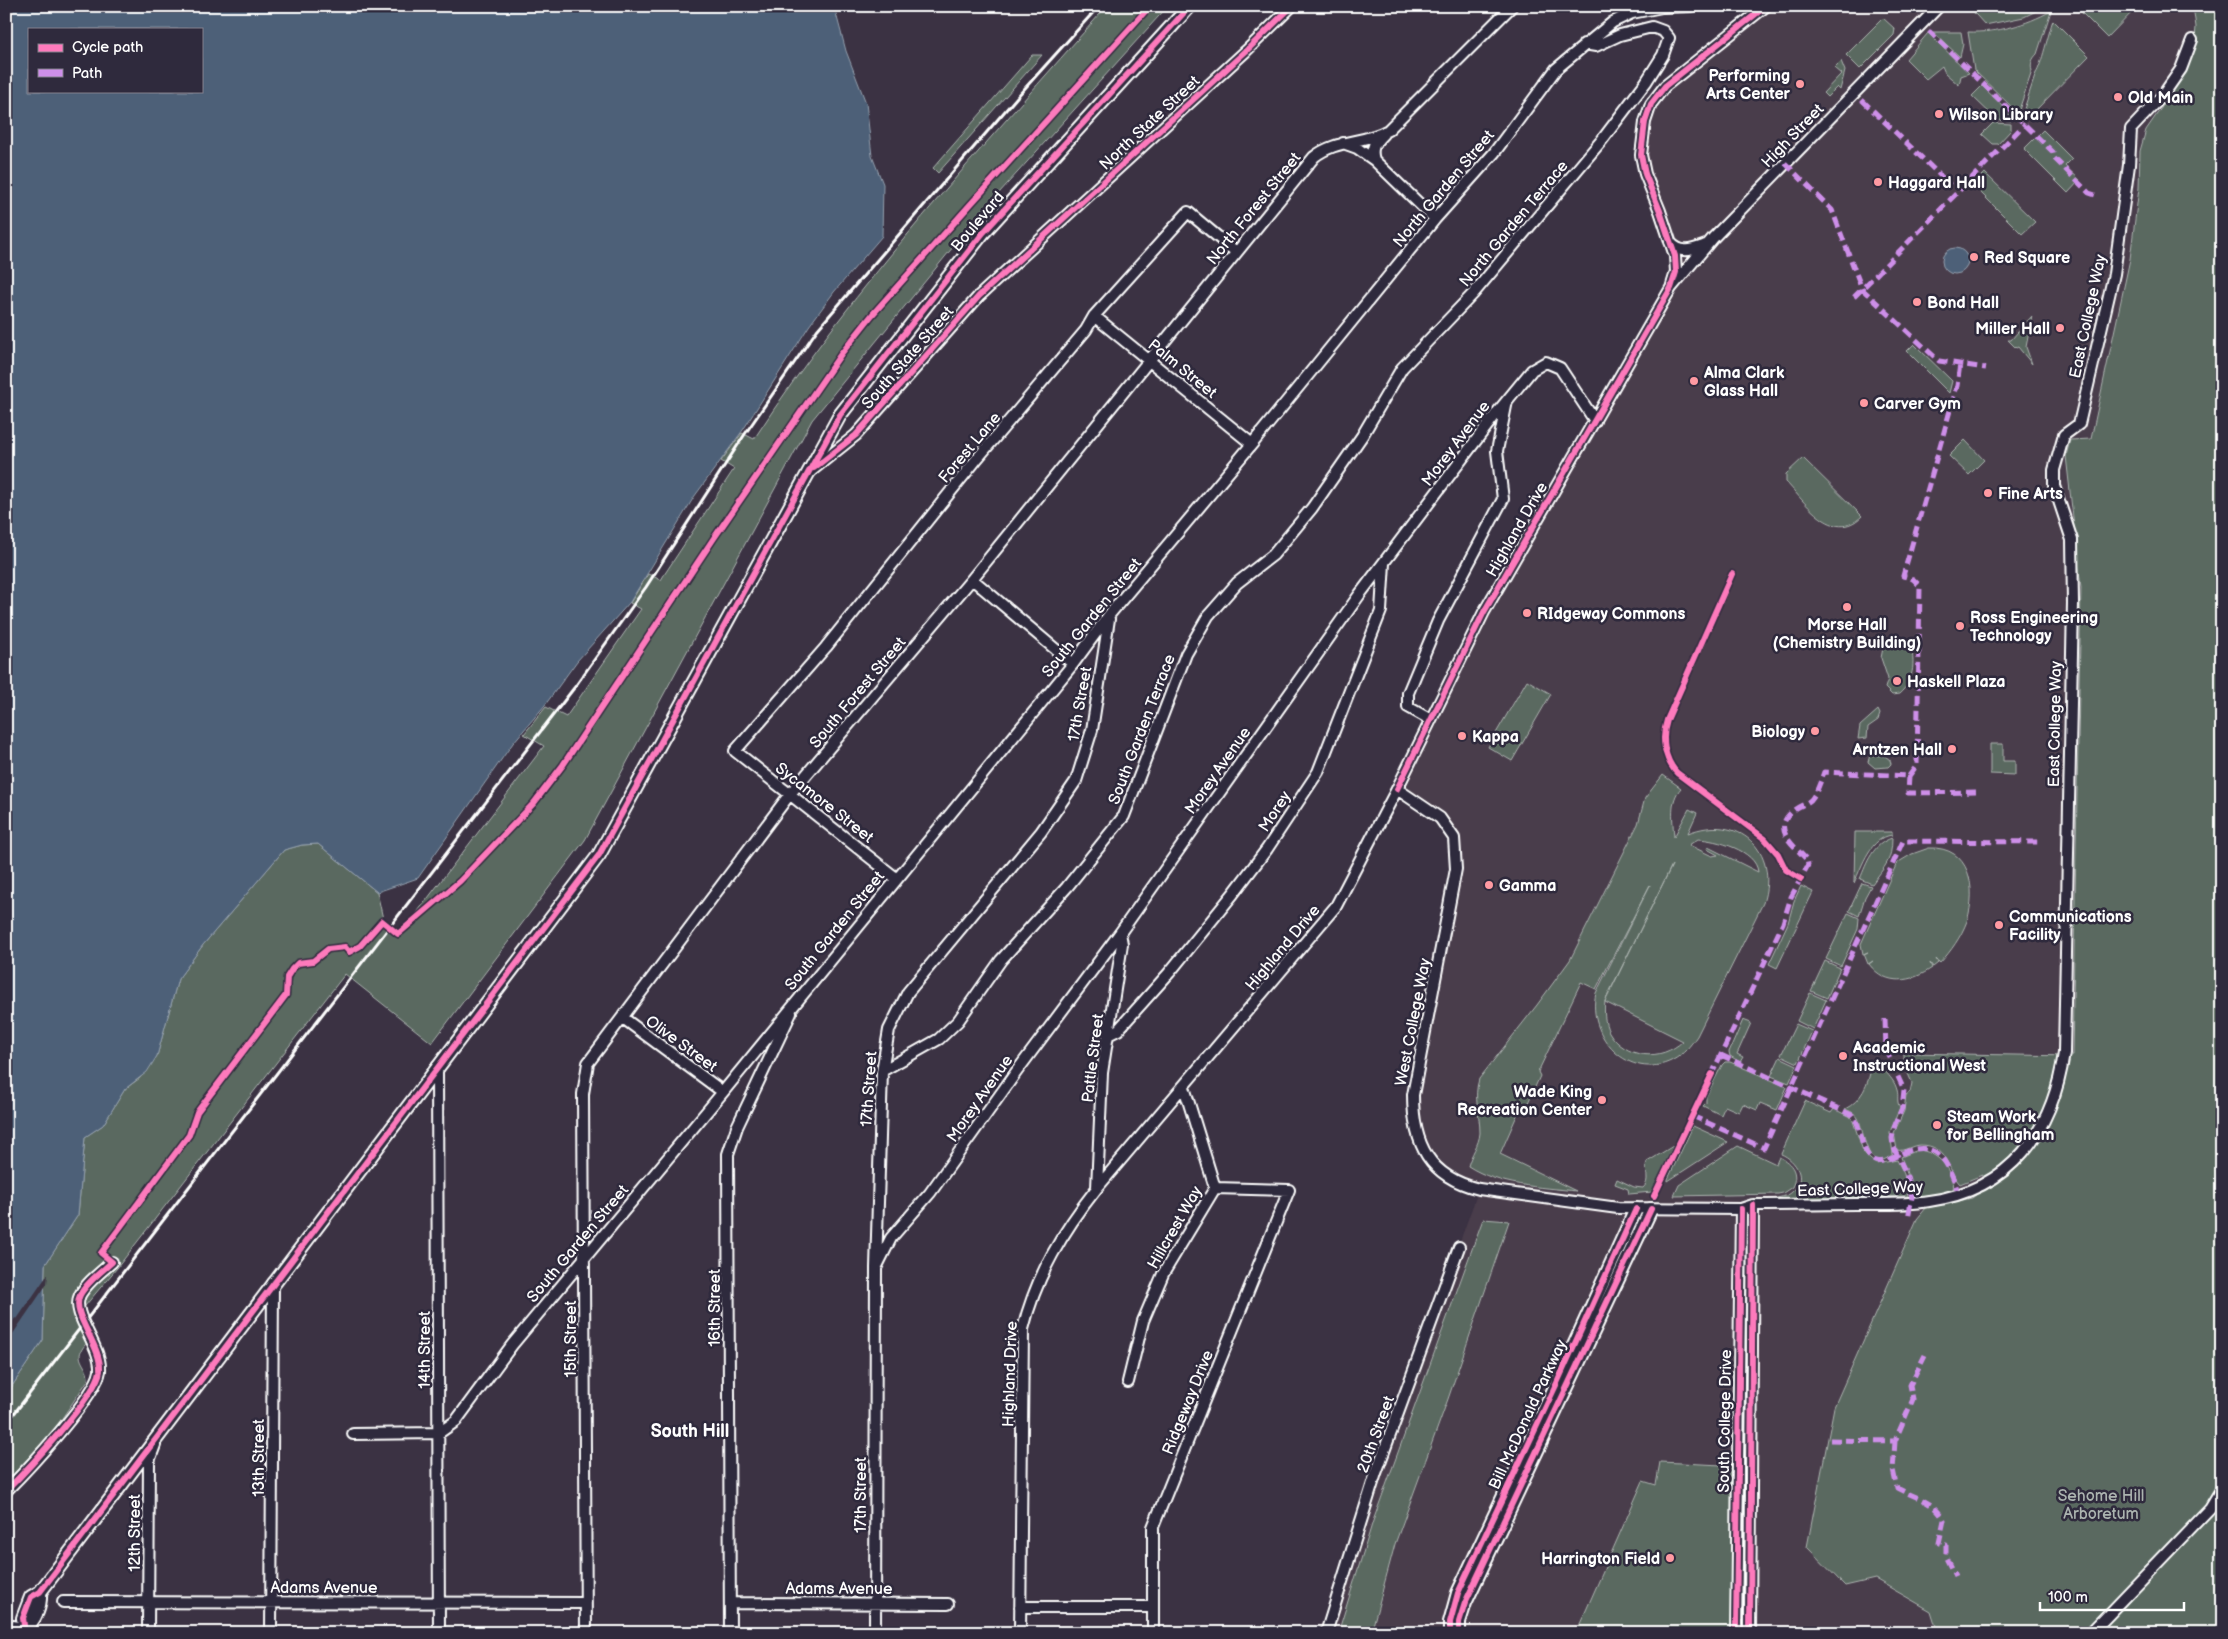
<svg xmlns="http://www.w3.org/2000/svg" width="2228" height="1639" font-family="'Balsamiq Sans',sans-serif">
<rect width="100%" height="100%" fill="#3b3243"/>
<filter id="ink" filterUnits="userSpaceOnUse"><feTurbulence type="fractalNoise" baseFrequency=".02" numOctaves="2"/><feDisplacementMap in="SourceGraphic" scale="10" xChannelSelector="R" yChannelSelector="G"/><feConvolveMatrix kernelMatrix="1 2 1 2 8 2 1 2 1" color-interpolation-filters="sRGB"/></filter>
<g filter="url(#ink)">
<path fill="#4a3c4b" d="M1766,6H2193L2196,27L2195,39L2186,72L2146,130L2140,151L2139,188L2130,259L2091,439L2066,456L2081,588L2072,1056L1976,1633H1330L1376,1473L1479,1189L1438,1169L1414,1118L1453,873L1454,838L1440,818L1397,789L1484,612L1676,272L1641,155L1651,104Z"/>
<path fill="#5a6960" stroke="#acb4b0" fill-rule="evenodd" d="M1107,6H1168L980,214L812,420L585,840L432,1043L345,974L117,1268L74,1319L89,1341C69,1359 89,1363 88,1380L54,1430L6,1482V1395L43,1340L45,1265L78,1215L85,1137L103,1125L125,1089L140,1078L157,1056L178,979L203,945L284,850L302,845L318,844L377,892L383,919L402,932L544,746L524,734L546,707L566,717L641,609L630,603L648,574L661,580L664,575L734,469L721,461L742,433L754,439C856,283 984,146 1107,6Z
M1968,6H2046L2024,17L1985,25Z
M2075,6H2138L2107,38Z
M2193,6H2222V1633H1938L1931,1611L1875,1579L1845,1586L1807,1547L1834,1407L1917,1219L1926,1208L1972,1198L1982,1190V1175L1960,1184C1946,1169 1949,1145 1920,1145C1912,1145 1904,1152 1897,1150L1894,1133L1904,1111L1906,1095L1910,1092L1912,1083L1904,1064V1053L2072,1056L2081,588L2066,456L2070,440L2091,439L2130,259L2139,188L2140,151L2146,130L2186,72L2195,39L2196,27Z
M2051,11L2037,54C2032,59 2030,64 2032,71L2018,113L1974,70L1968,32C1997,33 2026,25 2051,11Z
M1883,18L1895,29L1894,35L1860,69L1846,55Z
M2053,20L2089,56L2032,114L2024,109L2036,73C2041,67 2049,31 2053,20Z
M1933,32H1961L1963,44L1960,57Z
M1928,33L1969,73L1961,76L1959,85L1945,73L1942,66L1926,79L1906,59Z
M1032,55H1042L938,173L933,168Z
M1841,61L1845,71L1840,90L1837,87L1827,97L1823,93L1841,74L1834,68Z
M1982,86L2006,109L2011,121L1997,120L1972,96Z
M1993,123L2011,124V130L1998,144H1993L1982,134Z
M2043,130L2072,159L2065,166L2080,180L2068,193L2024,149Z
M1985,173L2035,222L2022,234L1973,185Z
M2032,316L2026,347L2032,364L2018,347L2016,348L2008,340H2011Z
M1914,344L1952,381L1949,393L1907,351Z
M1965,440L1984,460L1969,475L1949,456Z
M1803,458L1862,516C1833,545 1805,502 1786,482V474Z
M1897,639H1909C1915,659 1916,679 1899,694L1892,695L1885,688L1888,679L1881,658L1884,643Z
M1527,680L1551,694L1512,761L1488,747Z
M1878,710L1880,714L1878,720L1868,727L1867,738L1858,739L1860,726Z
M1990,744H2003V761H2015V775L1990,774Z
M1870,755L1885,756L1890,760L1891,764L1888,767L1875,768L1868,762Z
M1663,775L1681,788C1669,801 1673,821 1674,837L1689,809L1697,813L1688,833C1738,813 1780,850 1763,903L1697,1036C1690,1046 1684,1054 1673,1060C1629,1083 1586,1036 1596,993L1650,885L1596,989L1581,982L1538,1072L1540,1076L1527,1105L1522,1104L1500,1154L1576,1191C1539,1187 1499,1186 1468,1166C1471,1154 1479,1145 1480,1133C1480,1114 1473,1098 1479,1079L1537,1005L1570,960L1638,824L1645,798ZM1698,839C1716,840 1756,850 1758,872L1708,847L1707,849L1718,855L1712,856L1689,845ZM1672,865L1605,1002L1683,1041C1661,1062 1625,1059 1609,1032C1604,1022 1604,1012 1605,1001Z
M1855,832H1892V835C1870,838 1863,864 1854,883Z
M1892,838C1892,861 1885,866 1872,884L1860,879C1867,862 1873,844 1892,838Z
M1929,848C1971,846 1977,889 1967,921C1961,937 1951,951 1940,963L1936,959L1938,963L1933,967L1930,963L1932,968C1912,982 1886,987 1869,964L1873,961L1868,964L1864,954L1868,952L1863,954L1861,944L1897,863L1912,854Z
M1862,883L1871,886L1865,897L1859,916L1849,911Z
M1801,886L1813,892L1777,968L1769,964L1788,923L1794,901Z
M1848,913L1859,918L1858,929L1841,966L1826,959Z
M1825,961L1840,968L1827,998L1811,991Z
M1810,993L1826,1000L1813,1029L1797,1021Z
M1743,1020L1751,1023L1737,1054L1743,1057L1740,1062L1730,1056L1729,1052Z
M1796,1024L1812,1031L1798,1063L1781,1055Z
M1780,1057L1797,1065L1789,1083L1771,1076Z
M1725,1062H1730L1787,1087L1777,1110L1760,1103L1757,1110L1743,1104L1739,1112L1725,1106L1721,1115L1703,1106L1706,1103V1097L1722,1065Z
M1871,1067H1877L1879,1071H1885C1890,1077 1895,1082 1897,1090C1899,1096 1896,1102 1900,1107L1890,1132L1893,1154C1866,1177 1865,1132 1858,1118C1855,1113 1850,1111 1845,1109C1861,1101 1869,1084 1871,1067Z
M1805,1101L1831,1113L1834,1109L1852,1118L1864,1154L1876,1164L1897,1160L1904,1174L1908,1196L1774,1199C1778,1197 1787,1197 1792,1192C1808,1179 1796,1160 1781,1154Z
M1693,1126L1728,1142L1668,1181V1179Z
M1673,1146L1652,1192L1629,1194L1628,1189L1615,1184L1617,1179L1634,1187L1643,1188C1651,1181 1644,1171 1647,1162Z
M1738,1146L1776,1164L1779,1157C1792,1163 1799,1173 1792,1187L1783,1193L1778,1194L1674,1196L1679,1185Z
M1918,1150C1936,1151 1957,1171 1953,1190L1933,1195L1915,1196L1901,1157Z
M1483,1219L1509,1221L1448,1399L1395,1544L1371,1633H1338L1373,1521Z
M1723,1451L1731,1453L1732,1633H1576L1643,1481L1656,1485L1660,1462L1722,1465Z"/>
<path fill="#4d6178" stroke="#94a0ae" fill-rule="evenodd" d="M6,6H834L846,51L866,103L872,156L883,184L882,236L834,292L809,326L743,430L694,497L630,602L577,661L545,705L513,743L418,878L377,892L318,844L302,845L284,850L203,945L178,979L157,1056L147,1072L125,1089L103,1125L85,1137L78,1215L45,1265L43,1340L6,1395ZM29,29H201V91H29Z
M1942 261a13 13 0 1 1 26 0a13 13 0 1 1-26 0Z"/>
<path fill="#3b3243" d="M48,1274L47,1284L6,1344V1334L9,1330L8,1329L15,1318L17,1319Z"/>
<g fill="none" stroke-linecap="round" stroke-linejoin="round">
<g stroke="#fff" stroke-width="14">
<path id="minor" d="M1383,134C1375,142 1370,148 1374,160L1435,219
M1343,143L1357,148L1374,160
M1670,242C1681,255 1692,250 1706,245
M1672,285L1676,272L1675,256L1660,211L1645,174L1641,155L1645,122L1651,104L1665,86L1766,6
M1094,316L1252,444
M811,471L856,435L979,296L1246,51L1292,6
M972,579L1073,664
M1431,720L1408,707V693L1438,621L1503,499L1497,451L1507,401
M1397,789L1440,818L1454,838L1456,869L1413,1095C1413,1144 1429,1177 1479,1189L1618,1208L1741,1209L1753,1205C1787,1205 1822,1204 1856,1204C1880,1204 1905,1205 1929,1201C2011,1190 2053,1131 2064,1053L2073,603L2072,540L2054,486V470L2064,435L2079,424L2114,274L2129,165L2131,129L2163,95L2181,69L2192,40
M896,878L735,751L826,647L976,460L1086,330L1094,316L1188,212L1236,252
M623,1018L723,1092
M1110,1034L1118,1030L1169,973L1233,894L1267,849L1318,772L1381,611L1384,563
M437,1067L439,1633
M882,1071L939,1039L958,1021L1001,960L1067,887L1124,816L1186,654L1208,616L1237,583L1273,555L1312,508L1362,436L1402,368L1473,294L1602,140L1646,82L1663,55L1669,38L1663,31L1652,27L1620,35L1596,46L1584,44
M1097,1188L1102,1073L1122,944L1120,933
M876,1268L891,1238L930,1193L1017,1071L1120,933L1360,594L1496,414L1532,370L1546,362L1560,368L1595,421
M1128,1382L1143,1321L1163,1274L1215,1188L1184,1087
M353,1434L439,1433L456,1421L512,1345L723,1092L1073,664L1109,615L1252,444L1435,219L1494,153L1556,69L1613,22L1632,13L1662,7L1691,6
M6,1491C26,1471 97,1395 100,1371C102,1345 70,1315 80,1295C87,1282 101,1272 112,1262
M63,1602L585,1603
M730,1603L948,1604
M1020,1607H1152
M6,1625L25,1628
M148,1633L149,1461L155,1445
M271,1633L273,1283
M586,1633L583,1094L588,1063L790,794L972,579L1314,157C1336,139 1364,144 1388,130L1512,6
M730,1633L728,1154L737,1127L791,1013
M875,1633L876,1268L882,1071L889,1030L908,992L1041,832L1076,781L1092,730L1109,619
M1020,1633L1023,1329C1036,1276 1063,1231 1097,1188L1336,906L1397,789L1484,612L1671,288L1713,238L1939,6
M1153,1633V1527L1289,1190L1215,1188
M1326,1633L1376,1473L1459,1247
M1736,1633L1741,1209
M1750,1633L1753,1205
M2090,1633L2210,1508L2222,1488"/>
</g>
<g stroke="#fff" stroke-width="16">
<path id="major" d="M25,1628C36,1620 41,1605 40,1592
M25,1633L23,1618L31,1597L40,1592L599,855L840,415L983,233L1190,6
M1450,1633V1622L1458,1593L1557,1383L1636,1209
M1459,1633V1622L1465,1603L1651,1209"/>
</g>
<use href="#minor" stroke="#2f2a3d" stroke-width="10"/>
<use href="#major" stroke="#2f2a3d" stroke-width="12"/>
<path stroke="#fff" stroke-width="3" d="M6,1424L574,688L646,587L745,434L817,330L1017,97L1099,6"/>
<path stroke="#ce8fe9" stroke-width="5" stroke-dasharray="10 5" stroke-linecap="butt" d="M1929,31L2053,152L2054,158L2089,193L2095,195
M1862,100L1950,185
M1785,163L1832,210L1862,289L1939,361L1986,368
M1854,297L2025,124
M1909,776L1908,793L1980,792
M1885,1019L1886,1050L1904,1090L1902,1108L1895,1124L1892,1138L1893,1146L1906,1173L1912,1197L1908,1218
M1721,1055L1852,1115C1864,1128 1858,1152 1875,1161C1885,1163 1892,1158 1901,1154C1935,1138 1947,1159 1957,1189
M1711,1076L1783,923L1791,897L1808,865L1807,860C1793,844 1770,829 1794,810C1800,805 1809,804 1813,797C1818,790 1821,780 1824,772L1909,776L1917,765L1920,586L1913,579L1903,576L1957,386L1960,364
M1692,1116L1764,1148L1903,841L2042,842
M1830,1440L1895,1441L1913,1399L1910,1385L1925,1355
M1895,1441L1893,1470L1897,1488C1917,1499 1933,1500 1944,1520L1939,1543L1946,1545V1558L1955,1576"/>
<g stroke="#2f2a3d" stroke-width="9">
<path id="cycleway" d="M814,468L856,435L979,296L1246,51L1292,6
M1732,574L1667,720C1661,738 1664,759 1677,773L1765,839L1778,854L1786,870L1801,879
M1397,789L1484,612L1671,288L1676,272L1675,256L1660,211L1645,174L1641,155L1645,122L1651,104L1665,86L1766,6
M1654,1196L1712,1074
M6,1491C26,1471 97,1395 100,1371C102,1345 70,1315 80,1295C87,1282 101,1272 112,1262L101,1253L189,1135L197,1112L286,995L287,977L292,969L298,963L313,961L328,949L345,947L349,952L360,946L382,921L398,934L460,881L534,803L563,765L714,538L841,354L872,315L969,206L1150,6
M25,1633L23,1618L31,1597L40,1592L599,855L840,415L983,233L1190,6
M1450,1633V1622L1458,1593L1557,1383L1636,1209
M1459,1633V1622L1465,1603L1651,1209
M1736,1633L1741,1209
M1750,1633L1753,1205"/>
</g>
<use href="#cycleway" stroke="#fd7abc" stroke-width="6"/>
</g>
</g>
<g fill="#ff9aa2" stroke="#2f2a3d" stroke-width="2">
<circle cx="1800" cy="84" r="5"/>
<circle cx="2118" cy="97" r="5"/>
<circle cx="1939" cy="114" r="5"/>
<circle cx="1878" cy="182" r="5"/>
<circle cx="1974" cy="257" r="5"/>
<circle cx="1917" cy="302" r="5"/>
<circle cx="2060" cy="328" r="5"/>
<circle cx="1694" cy="381" r="5"/>
<circle cx="1864" cy="403" r="5"/>
<circle cx="1988" cy="493" r="5"/>
<circle cx="1847" cy="607" r="5"/>
<circle cx="1527" cy="613" r="5"/>
<circle cx="1960" cy="626" r="5"/>
<circle cx="1897" cy="681" r="5"/>
<circle cx="1815" cy="731" r="5"/>
<circle cx="1462" cy="736" r="5"/>
<circle cx="1952" cy="749" r="5"/>
<circle cx="1489" cy="885" r="5"/>
<circle cx="1999" cy="925" r="5"/>
<circle cx="1843" cy="1056" r="5"/>
<circle cx="1602" cy="1100" r="5"/>
<circle cx="1937" cy="1125" r="5"/>
<circle cx="1670" cy="1558" r="5"/>
</g>
<g text-anchor="middle" stroke-width="5" stroke-linejoin="round" paint-order="stroke">
<g font-size="16" font-weight="bold" fill="#fff" stroke="#2f2a3d" text-anchor="start">
<text x="1790" y="81" text-anchor="end">Performing<tspan x="1790" dy="18">Arts Center</tspan></text>
<text x="2128" y="103">Old Main</text>
<text x="1949" y="120">Wilson Library</text>
<text x="1888" y="188">Haggard Hall</text>
<text x="1984" y="263">Red Square</text>
<text x="1927" y="308">Bond Hall</text>
<text x="2050" y="334" text-anchor="end">Miller Hall</text>
<text x="1704" y="378">Alma Clark<tspan x="1704" dy="18">Glass Hall</tspan></text>
<text x="1874" y="409">Carver Gym</text>
<text x="1998" y="499">Fine Arts</text>
<text x="1537" y="619">RIdgeway Commons</text>
<text x="1970" y="623">Ross Engineering<tspan x="1970" dy="18">Technology</tspan></text>
<text x="1847" y="630" text-anchor="middle">Morse Hall<tspan x="1847" dy="18">(Chemistry Building)</tspan></text>
<text x="1907" y="687">Haskell Plaza</text>
<text x="1805" y="737" text-anchor="end">Biology</text>
<text x="1472" y="742">Kappa</text>
<text x="1942" y="755" text-anchor="end">Arntzen Hall</text>
<text x="1499" y="891">Gamma</text>
<text x="2009" y="922">Communications<tspan x="2009" dy="18">Facility</tspan></text>
<text x="1853" y="1053">Academic<tspan x="1853" dy="18">Instructional West</tspan></text>
<text x="1592" y="1097" text-anchor="end">Wade King<tspan x="1592" dy="18">Recreation Center</tspan></text>
<text x="1947" y="1122">Steam Work<tspan x="1947" dy="18">for Bellingham</tspan></text>
<text x="1660" y="1564" text-anchor="end">Harrington Field</text>
</g>
<g font-size="16" fill="#fff" stroke="#2f2a3d">
<text transform="translate(1149 122) rotate(-43)" y="6">North State Street</text>
<text transform="translate(1792 135) rotate(-46)" y="6">High Street</text>
<text transform="translate(1443 188) rotate(-50)" y="6">North Garden Street</text>
<text transform="translate(1253 208) rotate(-51)" y="6">North Forest Street</text>
<text transform="translate(977 221) rotate(-50)" y="6">Boulevard</text>
<text transform="translate(1513 223) rotate(-50)" y="6">North Garden Terrace</text>
<text transform="translate(2087 316) rotate(-78)" y="6">East College Way</text>
<text transform="translate(907 357) rotate(-49)" y="6">South State Street</text>
<text transform="translate(1183 368) rotate(39)" y="6">Palm Street</text>
<text transform="translate(1455 443) rotate(-53)" y="6">Morey Avenue</text>
<text transform="translate(969 447) rotate(-50)" y="6">Forest Lane</text>
<text transform="translate(1516 529) rotate(-60)" y="6">Highland Drive</text>
<text transform="translate(1091 617) rotate(-51)" y="6">South Garden Street</text>
<text transform="translate(857 692) rotate(-50)" y="6">South Forest Street</text>
<text transform="translate(1079 704) rotate(-80)" y="6">17th Street</text>
<text transform="translate(2054 724) rotate(-89)" y="6">East College Way</text>
<text transform="translate(1141 729) rotate(-69)" y="6">South Garden Terrace</text>
<text transform="translate(1217 770) rotate(-55)" y="6">Morey Avenue</text>
<text transform="translate(825 802) rotate(38)" y="6">Sycamore Street</text>
<text transform="translate(1274 811) rotate(-57)" y="6">Morey</text>
<text transform="translate(834 930) rotate(-51)" y="6">South Garden Street</text>
<text transform="translate(1282 947) rotate(-50)" y="6">Highland Drive</text>
<text transform="translate(1412 1022) rotate(-79)" y="6">West College Way</text>
<text transform="translate(682 1043) rotate(36)" y="6">Olive Street</text>
<text transform="translate(1092 1058) rotate(-83)" y="6">Pattle Street</text>
<text transform="translate(868 1089) rotate(-86)" y="6">17th Street</text>
<text transform="translate(979 1098) rotate(-55)" y="6">Morey Avenue</text>
<text transform="translate(1860 1188) rotate(-2)" y="6">East College Way</text>
<text transform="translate(1174 1227) rotate(-60)" y="6">Hillcrest Way</text>
<text transform="translate(577 1243) rotate(-50)" y="6">South Garden Street</text>
<text transform="translate(714 1308) rotate(-90)" y="6">16th Street</text>
<text transform="translate(570 1339) rotate(-90)" y="6">15th Street</text>
<text transform="translate(424 1350) rotate(-90)" y="6">14th Street</text>
<text transform="translate(1009 1374) rotate(-88)" y="6">Highland Drive</text>
<text transform="translate(1187 1402) rotate(-68)" y="6">Ridgeway Drive</text>
<text transform="translate(1527 1414) rotate(-65)" y="6">Bill McDonald Parkway</text>
<text transform="translate(1724 1421) rotate(-89)" y="6">South College Drive</text>
<text transform="translate(1375 1434) rotate(-70)" y="6">20th Street</text>
<text transform="translate(258 1458) rotate(-90)" y="6">13th Street</text>
<text transform="translate(860 1495) rotate(-90)" y="6">17th Street</text>
<text transform="translate(134 1533) rotate(-90)" y="6">12th Street</text>
<text x="324" y="1593">Adams Avenue</text>
<text x="839" y="1594">Adams Avenue</text>
</g>
<g font-size="16" fill="#acb4b0" stroke="#2f2a3d">
<text x="2101" y="1501">Sehome Hill<tspan x="2101" dy="18">Arboretum</tspan></text>
</g>
<g font-size="18" font-weight="bold" fill="#fff" stroke="#2f2a3d">
<text x="690" y="1437">South Hill</text>
</g>
</g>
<rect width="2228" height="1639" fill="none" stroke="#2f2a3d" stroke-width="25"/>
<rect x="12" y="12" width="2203" height="1614" fill="none" stroke="#fff" stroke-width="2" filter="url(#ink)"/>
<rect x="28" y="28" width="175" height="65" fill="#2f2a3d" stroke="#827f8b"/>
<rect x="38" y="44" width="25" height="8" fill="#fd7abc" stroke="#827f8b"/>
<text x="72" y="52" font-size="15" fill="#ffffff">Cycle path</text>
<rect x="38" y="69" width="25" height="8" fill="#ce8fe9" stroke="#827f8b"/>
<text x="72" y="78" font-size="15" fill="#ffffff">Path</text>
<path d="M2040 1602v8h144v-8" fill="none" stroke="#ffffff" stroke-width="2.5"/>
<text x="2048" y="1602" font-size="15" fill="#ffffff" stroke="#2f2a3d" stroke-width="4" paint-order="stroke">100 m</text>
</svg>
